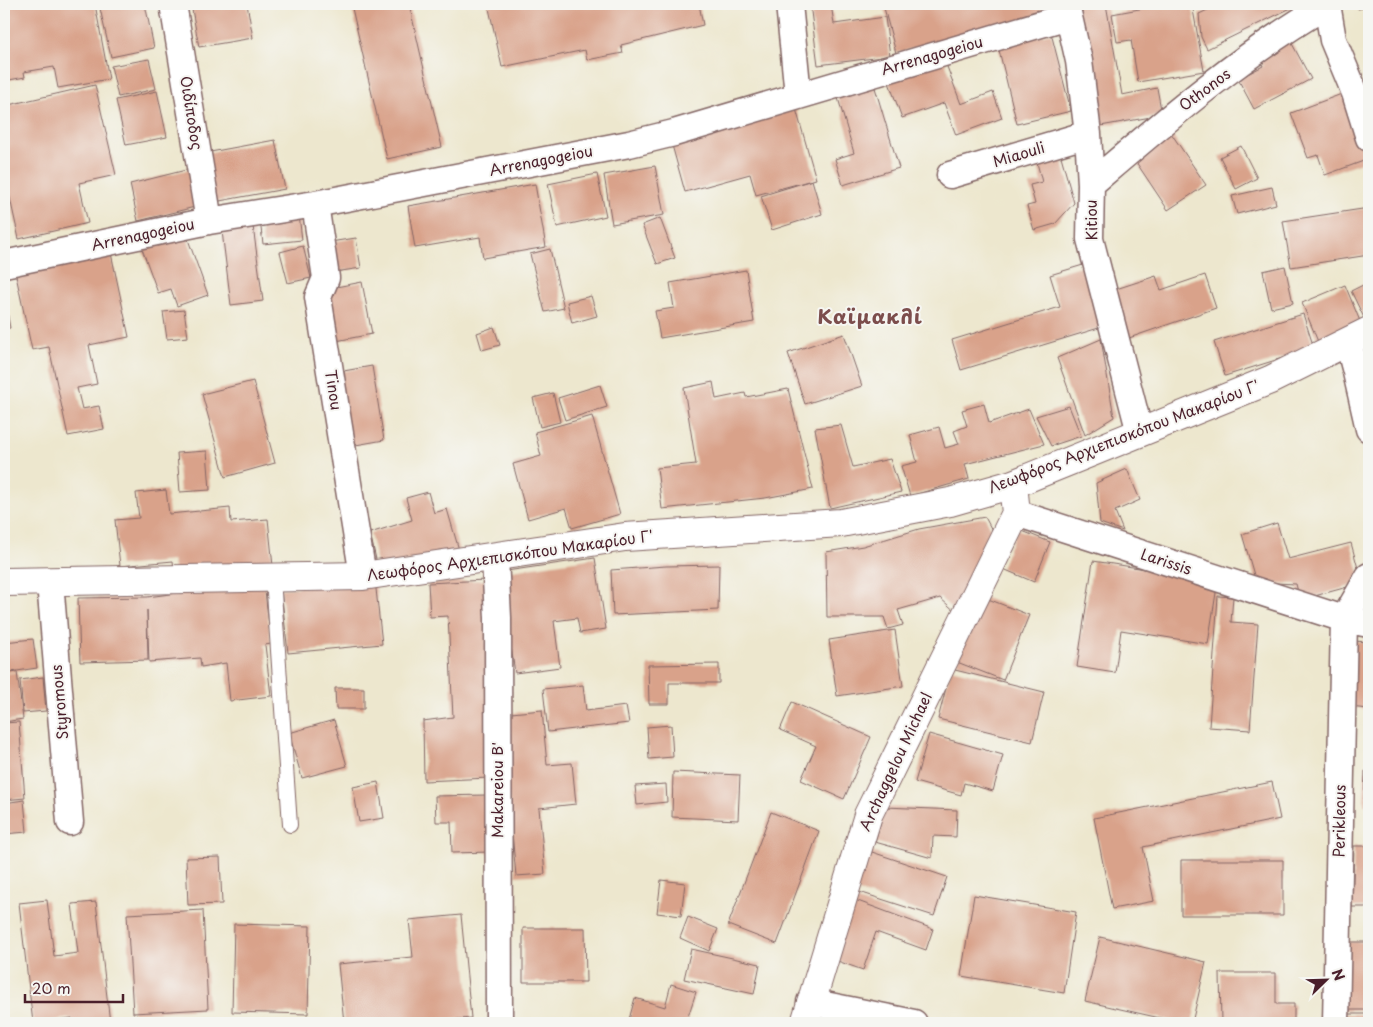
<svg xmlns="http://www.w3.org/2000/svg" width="1373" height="1027" font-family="'Playpen Sans',sans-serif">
<rect width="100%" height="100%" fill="#f6f6f2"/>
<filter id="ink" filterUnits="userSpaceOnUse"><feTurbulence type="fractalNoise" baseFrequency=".02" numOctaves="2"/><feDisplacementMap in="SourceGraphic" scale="10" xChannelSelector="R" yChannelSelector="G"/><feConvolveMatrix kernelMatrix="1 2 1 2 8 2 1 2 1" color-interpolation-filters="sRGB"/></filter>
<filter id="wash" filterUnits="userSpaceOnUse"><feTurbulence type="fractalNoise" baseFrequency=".0096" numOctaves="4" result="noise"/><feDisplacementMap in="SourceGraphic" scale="20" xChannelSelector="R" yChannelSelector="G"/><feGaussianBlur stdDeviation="1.12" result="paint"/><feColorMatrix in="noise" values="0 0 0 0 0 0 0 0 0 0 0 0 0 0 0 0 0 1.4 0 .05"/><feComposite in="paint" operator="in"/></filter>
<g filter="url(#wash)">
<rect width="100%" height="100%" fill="#ede7ce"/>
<g id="blocks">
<path fill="#d9a28a" d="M15,4H95L109,79L58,88L54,67L24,72L25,77L4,81V6Z
M99,4H145L154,48L111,57Z
M191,4H247L253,38L199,47Z
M351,4H409L442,147L387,159Z
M488,4H699L703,25L621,45L623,53L587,60L585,50L502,67Z
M810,4H831L834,24L885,17L890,56L818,65Z
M883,4H1040L1043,14L896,53Z
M1072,4H1106L1122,95L1157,88L1162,115L1095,127Z
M1149,4H1192L1204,71L1138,82L1131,40L1117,42L1112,14L1150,7Z
M1220,4H1299L1207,49L1201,37L1199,14Z
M1357,4H1369V7L1358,9Z
M1051,33L1071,111L1017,124L998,46Z
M1289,38L1311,79L1254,109L1238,79L1263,66L1258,55Z
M943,56L961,104L993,92L1002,118L956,135L944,103L902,118L887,77Z
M149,59L156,89L118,97L111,66Z
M873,81L899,168L843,185L835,159L854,153L836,91Z
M95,85L116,175L79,183L88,223L19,239L4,171V106Z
M157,91L167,137L126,145L116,100Z
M1347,92L1369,153V159L1325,175L1318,155L1308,158L1291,113Z
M796,109L816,179L756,195L750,174L685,192L672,145Z
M1171,133L1206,185L1168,210L1134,159Z
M275,140L285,189L214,202L205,153Z
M1241,146L1257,178L1236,189L1220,157Z
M1059,149L1074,203L1055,224L1034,230L1027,206L1035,204L1030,185L1042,182L1035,155Z
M655,166L664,215L612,224L604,175Z
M190,169L199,206L138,221L130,184Z
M597,174L606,216L557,227L548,184Z
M812,180L822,214L772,230L761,196Z
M535,184L546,247L483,258L480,237L415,248L408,206Z
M1272,187L1276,204L1237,214L1232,196Z
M1369,208V255L1291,267L1283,221Z
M299,215L302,240L263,244L260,220Z
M660,218L675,258L657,264L642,225Z
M253,226L263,301L231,305L222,231Z
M185,231L208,295L177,306L171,289L158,293L141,246Z
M356,238L361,268L335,272L330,242Z
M303,246L311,278L288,283L280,252Z
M550,249L564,308L545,312L530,254Z
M111,253L129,337L89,345L97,384L77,388L82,409L99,406L104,429L68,436L49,347L32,350L15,271Z
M1083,265L1102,327L961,370L952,340L1060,307L1050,275Z
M1285,266L1293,303L1271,308L1263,271Z
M746,270L754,322L660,338L655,311L674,308L670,283Z
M1205,275L1216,308L1129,338L1113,290L1156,276L1161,290Z
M362,282L372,334L336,341L326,289Z
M1369,282V323L1367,324L1351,291Z
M1345,285L1362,326L1319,344L1302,303Z
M591,296L597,316L572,323L567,302Z
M4,300H5L10,328L4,329Z
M184,310L188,337L167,339L163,312Z
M1303,314L1314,348L1225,376L1214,342Z
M494,327L500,345L482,350L477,333Z
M844,334L862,386L805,404L788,353Z
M1101,339L1114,417L1085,435L1057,358Z
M372,366L384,440L350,446L338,372Z
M253,381L275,463L225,477L202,394Z
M713,382L716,399L745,393L746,397L788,389L813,489L765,498L662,509L657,468L696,464L684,388Z
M600,385L607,407L565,420L558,398Z
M553,393L560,422L540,427L533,398Z
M984,404L989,423L1029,409L1044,444L965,464L969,479L910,496L901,466L917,462L910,435L939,427L945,448L959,444L954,431L967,426L962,410Z
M1069,406L1081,436L1051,446L1036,416Z
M592,416L620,514L572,528L566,508L528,519L513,464L541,456L535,432Z
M841,425L853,467L890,459L901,492L830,508L815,428Z
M207,451L210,490L180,492L177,453Z
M1127,469L1140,500L1115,511L1123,531L1100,523L1096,483Z
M166,490L169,514L230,508L231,522L268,519L273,566L175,577L173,561L120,566L115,520L139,518L136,493Z
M428,492L434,513L447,509L459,550L378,568L370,533L412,520L406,498Z
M985,517L996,538L957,613L940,598L898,610L903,625L888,629L884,617H827L826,552L863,546L919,529Z
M1277,523L1288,559L1351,543L1362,583L1300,600L1296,584L1256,582L1242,534Z
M1017,529L1050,542L1034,582L1001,568Z
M595,558L606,629L580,633L577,618L554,621L560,667L515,673L500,572Z
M1093,561L1218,580L1208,644L1121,630L1115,673L1077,667Z
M719,565L718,610L613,615L611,570L666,566Z
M375,580L382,644L288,653L281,589Z
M485,580L489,778L424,781L423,721L453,717L448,616L430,617L428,583Z
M264,582L271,644L265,645L271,696L230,701L226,663L201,667L200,658L149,662L147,610L148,660L80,662L78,598L147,597Z
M1218,596L1233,597L1231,622L1258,624L1250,730L1209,727Z
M983,597L1029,615L1003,680L957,662Z
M895,630L903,686L837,696L829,640Z
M33,639L37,668L4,673V642Z
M1353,641L1369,642V709L1349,707Z
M719,664V683H669V704H649L648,665Z
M951,669L1044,692L1032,742L938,719Z
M17,672L23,719L4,722V674Z
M43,677L46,711L23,713L20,680Z
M583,685L586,711L626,706L629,723L548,732L543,689Z
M335,688H364V709H336Z
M792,702L871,737L844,799L801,780L816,746L780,730Z
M542,710L547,765L572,763L576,804L539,808L545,874L516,876L501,714Z
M334,720L347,766L302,778L289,733Z
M19,722L25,798L4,800V723Z
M671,725L673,757L649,759L647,727Z
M929,734L1003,755L993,791L964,783L961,795L915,782Z
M1365,771H1369V805H1364Z
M673,772L740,775L738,820L672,817Z
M378,782L384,818L359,822L353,787Z
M1272,782L1280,819L1143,847L1154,901L1112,909L1094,818Z
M666,784L667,802L637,805L635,786Z
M488,795L490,852L452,853L451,822H436L435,796Z
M24,800L27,832L4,834V803Z
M885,807L957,810L956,837L933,836L932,858L875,842Z
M771,812L819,831L777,944L728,925Z
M1354,846H1369V907H1352Z
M863,849L947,877L934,916L850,889Z
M220,857L222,904L188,905L186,858Z
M1181,860H1283V915H1181Z
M661,880L685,883L681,916L657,913Z
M974,895L1076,912L1064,993L961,976Z
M847,897L933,929L926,950L876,932L863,970L826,957Z
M47,900L54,956L78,953L72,904L96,902L110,1023H72V1018L33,1023L19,903Z
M203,910L208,1009L133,1013L127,914Z
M461,915L471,1018L418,1023H344L338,964L413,957L409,920Z
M688,917L718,929L709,951L680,938Z
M234,924L310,926L308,1014L232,1012Z
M523,928H585L586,982H523Z
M1100,937L1206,962L1192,1023H1182L1085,1001Z
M1341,942H1369V1010H1341Z
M691,949L760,964L754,994L684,979Z
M1220,973H1276V1004H1294V1023H1221Z
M671,984L696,992L686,1023H628L635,998L665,1007Z
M1341,1014H1369V1023H1341Z"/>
</g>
</g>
<g filter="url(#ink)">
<use href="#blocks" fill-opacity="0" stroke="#836564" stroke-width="1"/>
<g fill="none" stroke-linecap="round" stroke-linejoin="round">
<g stroke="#836564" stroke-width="16">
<path id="lane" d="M273,578L290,825"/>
</g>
<g stroke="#836564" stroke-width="29">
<path id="street" d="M173,4L209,221
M789,4L798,95
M1066,4L1079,61L1088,134L1091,184L1090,239L1140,433
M1327,4L1333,40L1355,93L1369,138
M950,175L1088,134
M1091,184C1166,120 1241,55 1327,5
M315,204L326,278L318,297L363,576
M4,264L209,221L315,204L629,144L674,133L1068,16
M1348,342L1356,372L1369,429
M1016,513L1344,619L1369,624
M495,558L498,618L499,1023
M50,582L70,822
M810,1002L914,1023
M1336,1023L1344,619L1369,576"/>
</g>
<g stroke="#836564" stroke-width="30">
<path id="secondary" d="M4,582L363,576L625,537L841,523L950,502L1013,484L1270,380L1369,331
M805,1023L868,815L1016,513L1013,484"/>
</g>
<use href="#lane" stroke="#fff" stroke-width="14"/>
<use href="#street" stroke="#fff" stroke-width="26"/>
<use href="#secondary" stroke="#fff" stroke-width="28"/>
</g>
</g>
<g text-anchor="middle" stroke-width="4" stroke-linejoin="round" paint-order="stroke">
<g font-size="15" fill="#4a1f2b" stroke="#f6f6f2">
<text transform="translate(932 56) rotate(-16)" y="5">Arrenagogeiou</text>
<text transform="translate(1205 90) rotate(-37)" y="5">Othonos</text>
<text transform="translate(191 113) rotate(81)" y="5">Οιδίποδος</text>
<text transform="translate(1019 155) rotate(-17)" y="5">Miaouli</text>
<text transform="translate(541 161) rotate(-11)" y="5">Arrenagogeiou</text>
<text transform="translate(1092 220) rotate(-91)" y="5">Kitiou</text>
<text transform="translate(143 235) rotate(-12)" y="5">Arrenagogeiou</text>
<text transform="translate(333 390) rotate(81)" y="5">Tinou</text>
<text transform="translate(1124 437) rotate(-21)" y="5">Λεωφόρος Αρχιεπισκόπου Μακαρίου Γ'</text>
<text transform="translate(510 556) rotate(-8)" y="5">Λεωφόρος Αρχιεπισκόπου Μακαρίου Γ'</text>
<text transform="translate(1166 562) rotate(18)" y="5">Larissis</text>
<text transform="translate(60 702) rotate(-95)" y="5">Styromous</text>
<text transform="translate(896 762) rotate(-65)" y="5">Archaggelou Michael</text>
<text transform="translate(498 790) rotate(-90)" y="5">Makareiou B'</text>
<text transform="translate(1340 821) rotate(-89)" y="5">Perikleous</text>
</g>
<g font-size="20" font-weight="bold" letter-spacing="1" fill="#7c4d4c" stroke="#f6f6f2">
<text x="870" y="324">Καϊμακλί</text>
</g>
</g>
<rect width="1373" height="1027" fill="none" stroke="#f6f6f2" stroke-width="20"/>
<g transform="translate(1326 980) rotate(67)" stroke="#f6f6f2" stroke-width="4" paint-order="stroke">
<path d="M0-4L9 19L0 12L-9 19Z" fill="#4a1f2b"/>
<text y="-8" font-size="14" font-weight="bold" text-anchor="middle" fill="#4a1f2b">N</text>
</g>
<path d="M25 994v8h98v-8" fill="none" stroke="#4a1f2b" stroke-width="2.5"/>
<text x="32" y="994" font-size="15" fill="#4a1f2b" stroke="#f6f6f2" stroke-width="4" paint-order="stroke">20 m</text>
</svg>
